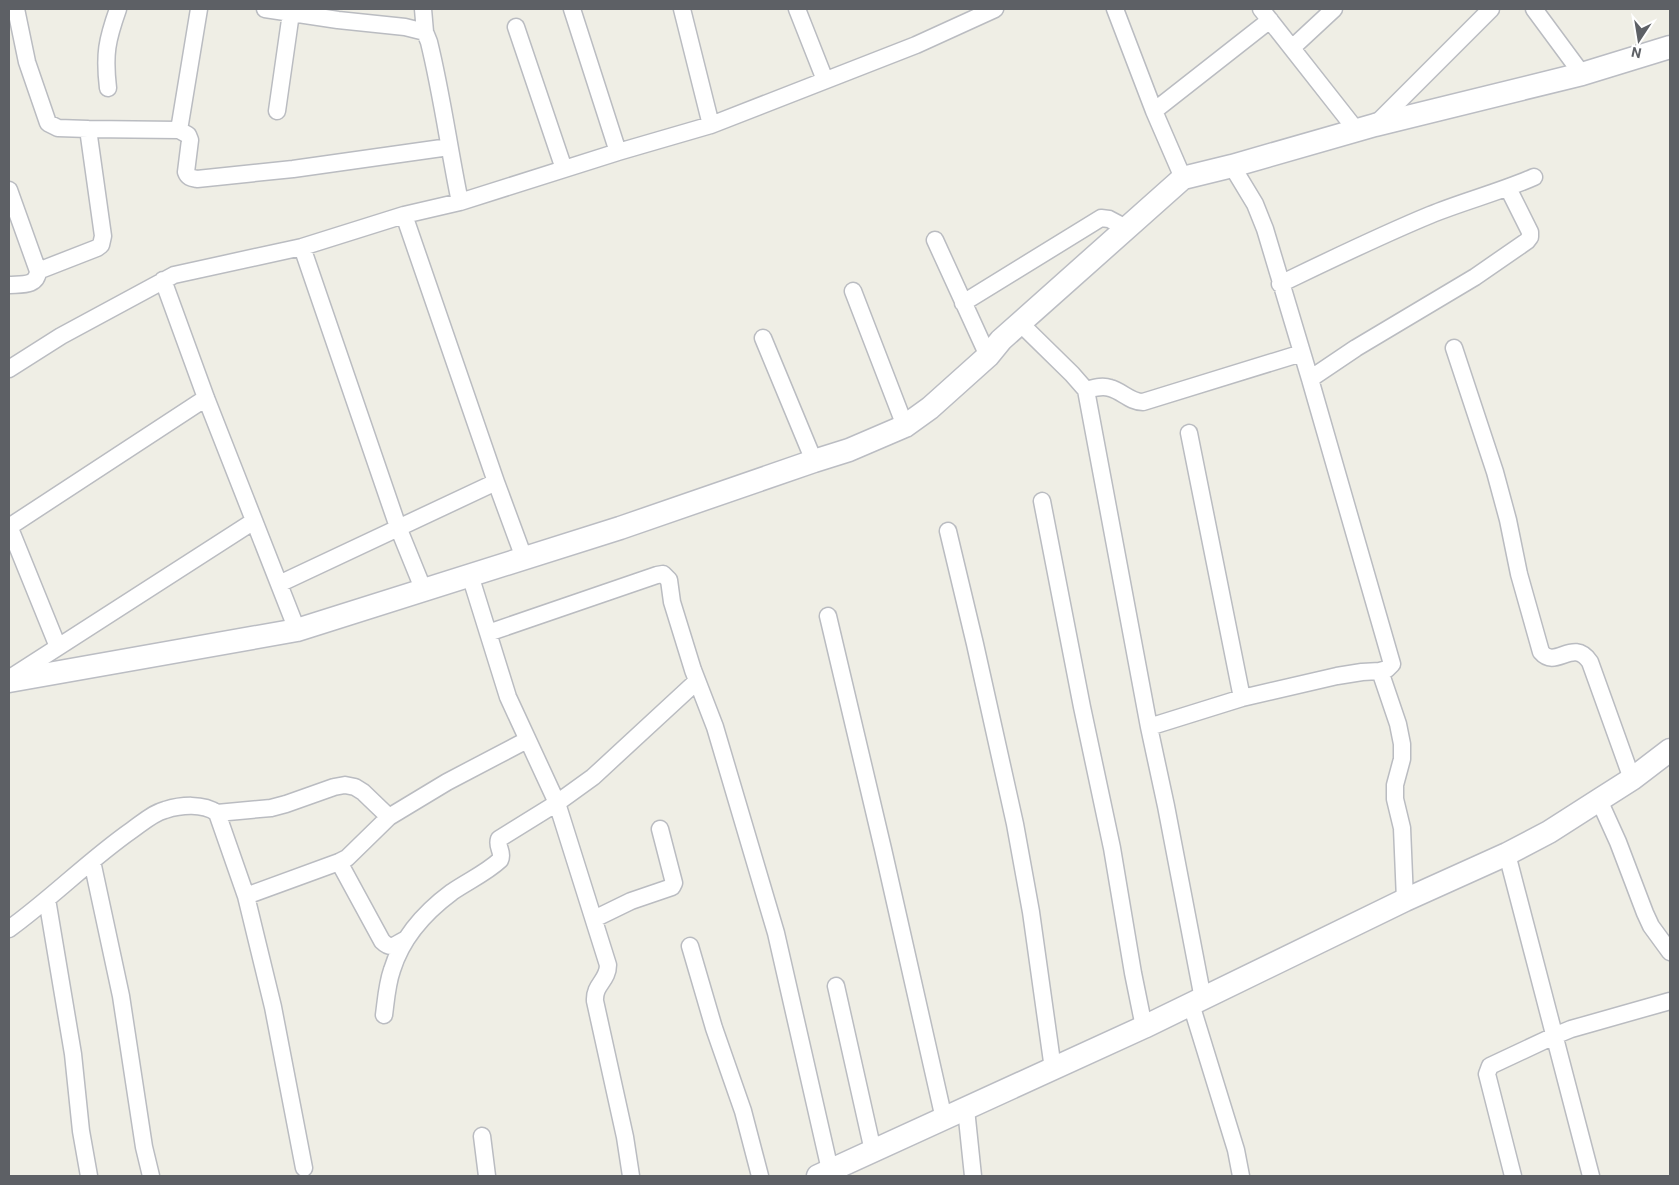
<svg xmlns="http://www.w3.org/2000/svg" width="1679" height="1185" font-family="Roboto,sans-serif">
<rect width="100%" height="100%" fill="#efeee5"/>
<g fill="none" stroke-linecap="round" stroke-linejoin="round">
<g stroke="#babcc1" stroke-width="19">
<path id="street" d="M16,9L27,62L48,123L58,128L88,129L103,236L101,245L97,248L38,271
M265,9L338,20L405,27L425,32L429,42C442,95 449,149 460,202
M423,9L425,32
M572,9L618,152
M682,9L711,125
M797,9L825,80
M1115,9L1154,111L1183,178
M1261,9L1357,131
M1534,9L1582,74
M516,27L564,169
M1292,48L1334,9
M108,88C104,54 107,40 118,9
M277,111L291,13
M1154,111L1270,20
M1375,125L1491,9
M88,129L179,130L188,135L190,140L186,172C188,178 192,178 197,179L293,169L449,147
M179,130L199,9
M9,190L38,271C37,287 21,284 9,285
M404,215L496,482L524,558
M935,240L988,356
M302,247L398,527L424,591
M163,280L206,398L297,630
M1280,284C1330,260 1379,236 1430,215C1464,201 1500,192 1534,177
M853,291L905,426
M963,303L1101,218L1109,219L1126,228
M1020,323L1072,374L1086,390L1149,727L1166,806L1203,999
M763,338L814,461
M1454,348L1495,472L1508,520L1519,574L1541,652C1556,670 1573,637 1590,662L1632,779
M9,369L61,336L174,275L302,247L404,215L460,202L618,152L711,125L916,45L995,9
M1310,379L1356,348L1475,277L1527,241L1530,237V232L1508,188
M1086,390C1094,388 1102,385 1110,388C1122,391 1130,402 1143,402L1302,353
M1189,433L1242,698
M1042,501L1082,707L1112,848L1133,973L1144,1027
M9,526L58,647
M9,527L206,398
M948,531L975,644L1015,824L1031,912L1053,1069
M470,575L508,697L557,803L608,965C608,981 594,984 595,1001L625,1137L631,1176
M279,584L496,482
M828,616L883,849L944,1119
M488,633L657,575L663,574L669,580L672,602L693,670L715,727L776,933L830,1170
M1380,671L1398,724L1402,744V759L1395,785V799L1402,828L1405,900
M10,678L254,521
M1149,727L1242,698L1337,676L1362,672L1380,671L1387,669L1392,664L1310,379L1265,229L1255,204L1232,166
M1599,800L1618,842L1645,913L1651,926L1670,952
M217,813L271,808L286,804L334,787L345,785L355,787L363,792L389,817
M1507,854L1591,1176
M92,861L121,996L144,1147L151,1176
M339,862L382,941C391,950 395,945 406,939
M246,896L273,1007L304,1168
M47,899L73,1054L81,1131L89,1176
M594,919L631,901L672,887L674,883L660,829
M9,929C52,898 89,860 132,830C142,823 153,813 165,810C181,805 203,803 217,813L246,896L339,862L347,858L389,817L447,782L527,740
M690,946L714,1028L743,1111L760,1176
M836,986L873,1151
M1191,1004L1236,1150L1241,1176
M384,1015C386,1000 387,984 392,970C402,937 425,912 452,892C468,881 486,873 500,860C504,852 496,847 499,839L557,803L593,777L697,681
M966,1109L973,1176
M482,1136L487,1176
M1513,1176L1487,1074L1490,1066L1554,1036L1571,1029L1670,1001"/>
</g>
<g stroke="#bbbdc3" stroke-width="25">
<path id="secondary" d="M9,681L297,630L620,528L814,461L849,450L905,426L930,408L988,356L1001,340L1183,178L1232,166L1375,125L1582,74L1670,47
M818,1176L1144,1027L1405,900L1507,854L1549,832L1599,800L1632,779L1670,750"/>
</g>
<use href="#street" stroke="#fff" stroke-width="16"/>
<use href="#secondary" stroke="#fff" stroke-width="22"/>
</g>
<rect width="1679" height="1185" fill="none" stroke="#5d6065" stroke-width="20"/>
<g transform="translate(1639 40) rotate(192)" stroke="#ffffff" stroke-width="4" paint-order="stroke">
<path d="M0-4L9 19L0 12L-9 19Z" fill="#5d6065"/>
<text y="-8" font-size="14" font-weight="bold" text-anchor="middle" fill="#5d6065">N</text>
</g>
</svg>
